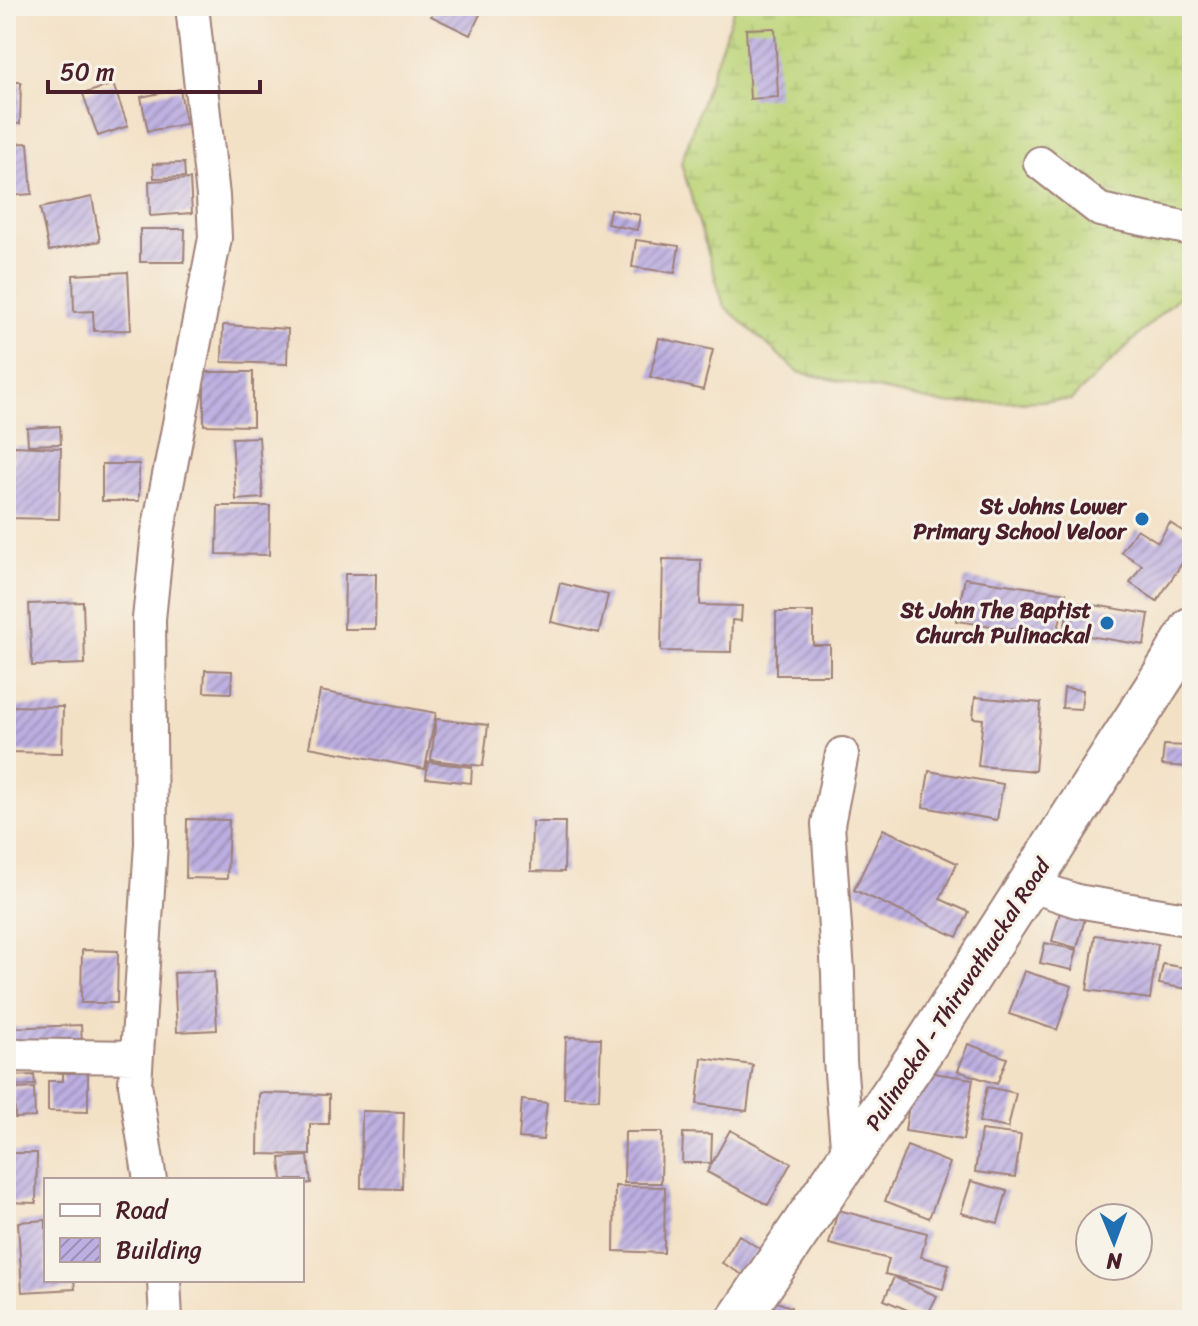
<svg xmlns="http://www.w3.org/2000/svg" width="1198" height="1326" font-family="Sriracha,sans-serif">
<defs>
<pattern id="wetland-marsh" width="20" height="14" patternUnits="userSpaceOnUse" patternTransform="scale(2)"><rect width="20" height="14" fill="#bcd478"/><path d="M1 5h8M5 5V1M11 12h8M15 12V8" fill="none" stroke="#a3b668"/></pattern>
<pattern id="building-hatch" width="6" height="6" patternUnits="userSpaceOnUse" patternTransform="scale(2)"><rect width="6" height="6" fill="#bcafe1"/><path d="M-1 1l2-2M0 6l6-6M5 7l2-2" fill="none" stroke="#9b8eb7"/></pattern>
</defs>
<rect width="100%" height="100%" fill="#f7f3e8"/>
<filter id="ink" filterUnits="userSpaceOnUse"><feTurbulence type="fractalNoise" baseFrequency=".0125" numOctaves="2"/><feDisplacementMap in="SourceGraphic" scale="16" xChannelSelector="R" yChannelSelector="G"/><feConvolveMatrix kernelMatrix="1 2 1 2 8 2 1 2 1" color-interpolation-filters="sRGB"/></filter>
<filter id="wash" filterUnits="userSpaceOnUse"><feTurbulence type="fractalNoise" baseFrequency=".006" numOctaves="4" result="noise"/><feDisplacementMap in="SourceGraphic" scale="32" xChannelSelector="R" yChannelSelector="G"/><feGaussianBlur stdDeviation="1.8" result="paint"/><feColorMatrix in="noise" values="0 0 0 0 0 0 0 0 0 0 0 0 0 0 0 0 0 1.4 0 .05"/><feComposite in="paint" operator="in"/></filter>
<g filter="url(#wash)">
<rect width="100%" height="100%" fill="#f3e1c6"/>
<path fill="url(#wetland-marsh)" stroke="#837a52" stroke-width="2" d="M735,6H1192V284L1071,400L946,404L798,372L724,306L681,163Z"/>
<g id="blocks">
<path fill="url(#building-hatch)" d="M436,6H484L470,35L431,16Z
M775,28L778,97L750,99L746,29Z
M6,82H21L20,124L6,123Z
M113,84L128,126L98,136L83,94Z
M180,89L186,124L148,131L141,97Z
M28,143L32,194L6,196V144Z
M184,163L185,177L154,178L153,164Z
M190,179L192,213L150,216L149,181Z
M92,197L100,241L49,251L40,208Z
M610,209L640,215L637,230L607,224Z
M140,229H185L184,262H140Z
M636,240L679,246L675,273L632,267Z
M128,272L131,330L94,331L93,311L74,312L73,275Z
M223,325L288,329L287,364L222,362Z
M659,338L713,350L703,390L650,377Z
M204,372H253V426L204,425Z
M60,426L61,444L28,445L27,428Z
M259,437L263,498L236,500L232,438Z
M14,446L61,448L59,519L6,518V488H12Z
M102,464H139V501H102Z
M218,506H270L269,555L217,554Z
M1170,523L1192,537V548L1157,601L1130,583L1142,565L1121,552L1137,529L1158,542Z
M663,559L701,560L700,605L742,606L741,621L732,620L731,652L661,651Z
M345,574H376L375,629H344Z
M965,578L1066,593L1057,635L956,621Z
M560,583L608,595L599,633L551,622Z
M1069,601L1149,614L1144,645L1064,632Z
M83,602L85,664L32,666L29,604Z
M776,612H813V645H830V675H776Z
M205,670L232,671L231,693L204,692Z
M1064,688L1083,690L1081,709L1062,708Z
M320,691L436,713L425,769L309,747Z
M975,697L1041,703L1035,771L978,766L983,719L973,718Z
M6,706L63,707L62,753L6,752Z
M436,719L488,725L483,766L431,760Z
M1164,745L1189,746L1187,767L1162,765Z
M428,762L472,767L471,783L426,778Z
M929,771L1003,784L997,820L923,807Z
M187,819L229,820L227,879L186,878Z
M532,822H565L564,872L531,871Z
M883,829L957,863L940,899L969,912L957,937L854,890Z
M1060,912L1085,918L1077,948L1052,941Z
M1095,935L1158,944L1150,999L1087,990Z
M1045,943L1077,950L1072,970L1040,963Z
M82,950L118,951L117,1003H81Z
M1163,964L1192,969L1188,989L1159,984Z
M214,971L217,1030L177,1032L174,973Z
M1024,971L1072,986L1057,1030L1009,1014Z
M81,1025L82,1045L6,1048V1028Z
M566,1037L601,1038L599,1099L564,1098Z
M968,1044L1007,1058L997,1084L958,1071Z
M702,1058L753,1065L747,1111L697,1104Z
M914,1070L973,1079L963,1140L905,1131Z
M63,1071H88V1112L48,1111V1081H63Z
M34,1075L35,1085L11,1086L10,1076Z
M987,1087L1016,1093L1008,1128L979,1122Z
M34,1088L35,1117L15,1118L14,1089Z
M259,1093L329,1095V1124H310V1155L258,1154Z
M522,1100L547,1103L543,1140L519,1138Z
M362,1111L404,1112L402,1189L361,1188Z
M730,1130L791,1163L768,1205L707,1172Z
M981,1130L1021,1135L1015,1177L975,1172Z
M625,1132H662L661,1183H624Z
M683,1133L712,1134L711,1163H682Z
M907,1146L950,1163L929,1218L885,1201Z
M6,1153H37L36,1203L6,1202Z
M308,1156L311,1183L302,1184V1180H282L280,1158Z
M971,1181L1007,1191L998,1223L961,1213Z
M615,1186L665,1187L664,1253L614,1251Z
M838,1210L927,1233L921,1257L949,1264L943,1289L885,1274L889,1259L829,1244Z
M46,1220V1280H74L75,1289L22,1292L18,1222Z
M739,1235L760,1249L743,1275L722,1263Z
M894,1277L937,1296L926,1318L884,1300Z
M771,1300L791,1307L786,1320H763Z"/>
</g>
</g>
<g filter="url(#ink)">
<use href="#blocks" fill-opacity="0" stroke="#9e8078" stroke-width="2"/>
<g fill="none" stroke-linecap="round" stroke-linejoin="round">
<g stroke="#9e8078" stroke-width="36">
<path id="minor" d="M1040,163L1100,210L1192,229
M842,754L828,824L838,973L840,1061L848,1158
M1029,885L1077,901L1192,920
M6,1055L136,1057
M150,1180L135,1084L151,844L149,619L158,532L215,238L213,196L192,6
M164,1280L166,1320"/>
</g>
<g stroke="#9e8078" stroke-width="46">
<path id="major" d="M738,1320L929,1040L1170,665L1192,628"/>
</g>
<use href="#minor" stroke="#fff" stroke-width="32"/>
<use href="#major" stroke="#fff" stroke-width="42"/>
</g>
</g>
<g fill="#1f6fb2" stroke="#f7f3e8" stroke-width="3">
<circle cx="1142" cy="519" r="8"/>
<circle cx="1107" cy="623" r="8"/>
</g>
<g text-anchor="middle" stroke-width="6" stroke-linejoin="round" paint-order="stroke">
<g font-size="22" font-weight="bold" fill="#4a1f2b" stroke="#f7f3e8" text-anchor="end">
<text x="1126" y="514">St Johns Lower<tspan x="1126" dy="25">Primary School Veloor</tspan></text>
<text x="1091" y="618">St John The Baptist<tspan x="1091" dy="25">Church Pulinackal</tspan></text>
</g>
<g font-size="22" fill="#4a1f2b" stroke="#f7f3e8">
<text transform="translate(957 994) rotate(-57)" y="8">Pulinackal - Thiruvathuckal Road</text>
</g>
</g>
<rect width="1198" height="1326" fill="none" stroke="#f7f3e8" stroke-width="32"/>
<rect x="44" y="1178" width="260" height="104" fill="#f7f3e8" stroke="#b29e9c" stroke-width="2"/>
<rect x="60" y="1204" width="40" height="12" fill="#ffffff" stroke="#b29e9c" stroke-width="2"/>
<text x="116" y="1218" font-size="24" fill="#4a1f2b">Road</text>
<rect x="60" y="1238" width="40" height="24" fill="url(#building-hatch)" stroke="#b29e9c" stroke-width="2"/>
<text x="116" y="1258" font-size="24" fill="#4a1f2b">Building</text>
<g transform="translate(1114 1242) rotate(179)"><circle r="38" fill="#f7f3e8" stroke="#b29e9c" stroke-width="2"/>
<path d="M0-6L14 30L0 20L-14 30Z" fill="#1f6fb2"/>
<text y="-12" font-size="22" font-weight="bold" text-anchor="middle" fill="#4a1f2b">N</text>
</g>
<path d="M48 80v12h212v-12" fill="none" stroke="#4a1f2b" stroke-width="4"/>
<text x="60" y="80" font-size="24" fill="#4a1f2b" stroke="#f7f3e8" stroke-width="6" paint-order="stroke">50 m</text>
</svg>
